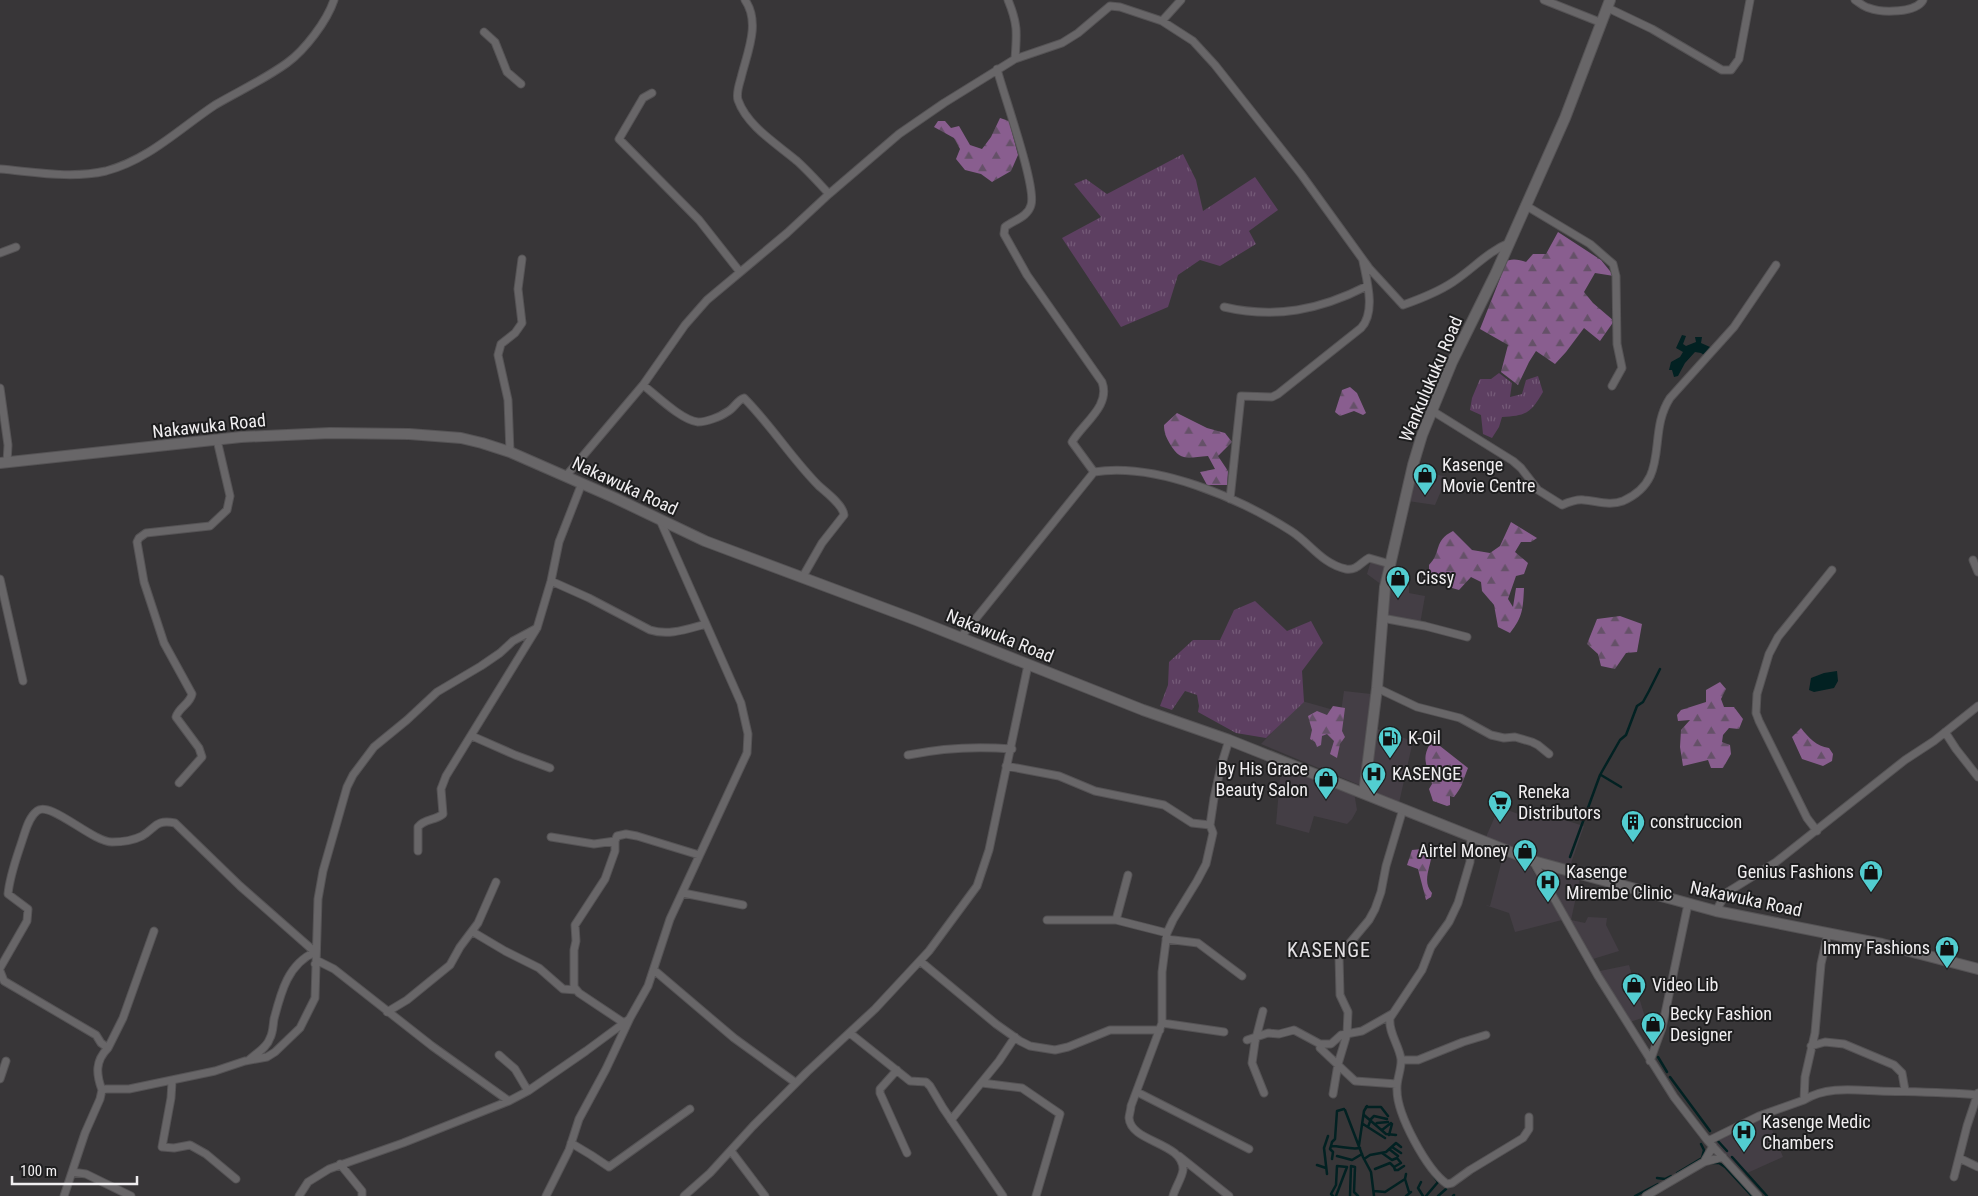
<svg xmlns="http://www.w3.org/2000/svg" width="1978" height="1196" font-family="'Roboto Condensed',sans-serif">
<defs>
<pattern id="grass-tufts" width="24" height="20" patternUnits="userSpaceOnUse" patternTransform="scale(1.25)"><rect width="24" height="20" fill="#5d3f61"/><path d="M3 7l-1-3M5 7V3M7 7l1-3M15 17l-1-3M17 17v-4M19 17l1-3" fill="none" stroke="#755b78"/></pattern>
<pattern id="forest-firs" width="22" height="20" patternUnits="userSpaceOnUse" patternTransform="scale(1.25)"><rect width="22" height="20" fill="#895e8f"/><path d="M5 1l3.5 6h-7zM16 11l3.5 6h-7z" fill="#655168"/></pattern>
</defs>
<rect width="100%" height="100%" fill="#383638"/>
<path fill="#443e45" d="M1414,469L1447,477L1435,505L1408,501Z
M1372,557L1387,562L1382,585L1367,574Z
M1391,578L1409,581V593L1425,596L1420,624L1387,619Z
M1344,691L1371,694L1362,786L1261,744L1302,701L1341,712Z
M1374,728L1413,741L1399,803L1368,789Z
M1281,766L1354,792L1357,810L1352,819L1347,824L1314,816L1309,833L1276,824Z
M1499,807L1524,816L1537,817L1538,812L1584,826L1570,866L1549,861L1486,837Z
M1503,856L1530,866L1562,920L1515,932L1509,913L1485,905L1490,906Z
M1549,869L1580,878L1571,920L1585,923L1588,917L1607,918L1606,925L1619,951L1593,959L1545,876V871Z
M1629,965L1645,1017L1630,1022L1600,971Z
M1766,1115L1783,1157L1745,1174L1714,1141Z"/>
<path fill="url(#grass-tufts)" d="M1183,154L1196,180L1203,211L1255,177L1278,210L1249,231L1256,244L1220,266L1200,260L1178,275L1168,307L1121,327L1062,238L1101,217L1074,184L1086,179L1107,194Z
M1499,373L1512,383L1510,397L1522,394L1526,380L1538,376L1543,392C1531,413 1526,416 1502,417L1499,427L1492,438L1483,434L1481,415L1470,410L1472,398L1480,379H1491Z
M1255,601L1287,631L1311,621L1323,643L1302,671L1304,702L1266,738L1236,733L1198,712L1199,706L1197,695L1185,691L1172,710L1160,706L1168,685L1169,662L1193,640H1220L1234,610Z"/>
<path fill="url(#forest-firs)" d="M1000,118L1009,121L1018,155L1011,171L992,182L981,174L965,170L956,159L960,149L954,138L934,127L938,121H945L951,128L959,126L970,145L982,149L991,137Z
M1558,232L1601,260L1614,276L1595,273L1584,292L1593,303L1614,321L1600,341L1584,328L1566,352L1555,364L1536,351L1529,362L1518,385L1501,372L1508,345L1480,329L1501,276C1498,258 1514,257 1526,262L1533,254H1546Z
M1350,387L1357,393L1366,413L1363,415L1354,411L1340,416L1335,412L1342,390Z
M1177,413L1207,428L1225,433L1232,442L1218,456L1228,471L1227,485H1207L1200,472L1215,469L1208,456C1189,457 1181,463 1170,444C1166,437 1164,433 1164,425Z
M1511,522L1537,538L1531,542H1521L1515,552L1528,563L1524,574L1516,576L1508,599L1513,607L1516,588H1524C1523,608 1523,617 1510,633L1498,627L1494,605L1482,591L1481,582L1471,577L1459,590L1452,588L1448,580L1429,574V565C1442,552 1433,541 1453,531L1472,550L1490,553L1500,546Z
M1620,616L1642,624L1637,652L1626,653L1615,669L1601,666L1598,654L1587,644L1597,619Z
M1720,682L1726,689L1721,699L1724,707H1734L1743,719L1739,729L1729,728L1723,735L1722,742L1730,745L1731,754L1723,768H1711L1708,760L1683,766L1680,747L1681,730L1690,720L1678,721L1677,715L1681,710L1706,702V690Z
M1333,706L1345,708L1342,731L1345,737L1340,744L1337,758L1330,754L1334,741L1327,734L1322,736L1321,745L1317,747L1315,742L1310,739L1312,730L1308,716L1317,711L1327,715Z
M1801,728C1809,738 1816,746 1829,748L1833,754L1832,761L1823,766L1802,759L1792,737Z
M1430,744L1440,746L1468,768C1463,780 1463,786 1454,797L1450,796V805L1447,806L1433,801L1429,789L1432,784C1429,767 1420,761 1430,744Z
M1422,849L1429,850L1432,854C1430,868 1422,882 1432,893L1431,897L1426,900L1418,869L1407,865L1412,850Z"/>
<path fill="#022122" d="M1682,335L1686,336L1683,344L1686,346L1696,342L1695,337H1702L1701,343L1710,347L1714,355L1707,357L1701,353L1695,352L1685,363L1678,376L1674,377L1672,370H1669L1671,362L1680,357L1683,352L1676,348Z
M1837,671L1838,681L1834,688L1814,692L1809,690L1811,678L1824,673Z"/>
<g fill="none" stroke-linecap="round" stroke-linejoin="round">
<path stroke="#022122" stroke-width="2.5" d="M1601,775L1621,787
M1570,857L1600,775L1620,740L1626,735L1637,706L1643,702L1649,691L1660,669
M1658,1057L1667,1072
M1670,1077L1710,1131
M1366,1107H1381L1388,1116
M1344,1109L1337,1111L1335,1139L1332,1142L1331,1146C1341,1146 1351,1150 1360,1148
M1345,1110L1363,1157L1371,1172L1374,1196
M1364,1115L1386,1134L1396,1135
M1363,1124L1385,1138
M1376,1124L1377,1123L1388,1122
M1368,1127L1371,1119L1374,1116L1387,1119
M1382,1130L1391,1123
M1389,1135L1392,1124
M1717,1140L1727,1151
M1359,1145L1364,1111L1367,1106
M1331,1146L1330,1149L1333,1152L1332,1159
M1392,1147L1401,1153
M1389,1149L1398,1156
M1337,1156L1352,1160L1362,1154
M1732,1157L1767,1196
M1364,1159L1370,1155L1386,1152L1396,1143L1401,1147
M1710,1163H1719L1725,1167L1752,1196
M1317,1165L1326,1168
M1394,1167L1395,1170H1398L1404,1166
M1375,1169L1390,1163L1394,1167L1401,1163L1397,1158L1392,1160L1382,1153
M1677,1173L1702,1158L1704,1150L1701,1144
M1327,1174L1324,1148L1328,1136
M1406,1174L1405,1179L1409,1192
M1657,1178L1665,1179L1671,1176
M1421,1182L1418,1188L1423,1196
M1374,1191L1385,1192L1405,1179
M1333,1196L1331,1194L1336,1185L1337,1166L1347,1167L1336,1196
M1350,1196L1351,1166L1355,1167L1354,1192L1358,1196
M1406,1196L1411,1192
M1426,1196L1438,1182L1431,1172
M1438,1196L1446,1189
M1453,1196L1454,1195
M1635,1196L1658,1184"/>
<g stroke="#555355" stroke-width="9">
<path id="minor" d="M745,0C761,23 747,53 741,78C739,85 736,93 738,100C747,126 777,144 797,161C808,171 819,183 829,194
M1008,0C1018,24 1017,33 1015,59
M1544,0L1602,23
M1855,0C1860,3 1864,7 1869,8C1882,13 1916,13 1923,0
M1608,8L1652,29L1722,70H1731L1739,59L1750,0
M1162,21L1181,0
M484,32L495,42L507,72L521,84
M997,69C1003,93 1037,187 1031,205C1028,217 1014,220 1005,227L1004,234L1027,275L1102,382C1111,406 1083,423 1072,442L1094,472
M652,93L643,98L619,139L699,220L740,272
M0,169C35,172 71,179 106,171C148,160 179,129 215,105C239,91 265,79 287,63C305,50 327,21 334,0
M1525,205L1590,244L1613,264L1616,276L1617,344L1622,368L1612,386
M0,253L16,247
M1224,307C1275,319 1320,310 1367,286
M643,385C656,395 681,420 698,422C706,422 720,417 727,412C734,409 737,400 744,398C771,425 792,459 819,486C827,493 843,505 844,515L822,543L802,578
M0,388L8,445L7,463
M1431,410L1513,461L1521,468L1538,490L1562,505C1569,502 1577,499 1584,500C1597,501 1610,506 1623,501C1672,479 1646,435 1670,398L1734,327L1776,265
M510,452L508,400L498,355L501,344L515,333L522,323L518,289L522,259
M566,476L643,385L685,325L707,300L787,233L829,194L899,134L944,103L1015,59L1062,43L1078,33L1110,6L1120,7L1162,21L1193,41L1215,65L1301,174L1369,268L1403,305C1420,299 1438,292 1453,282C1473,269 1487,252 1509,243
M1230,499L1241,396L1272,397L1278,394L1361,328C1376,312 1367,281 1363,261
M1973,560L1978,572
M0,579L23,681
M551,581L589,598L650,630C669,636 687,629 706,624
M1382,618L1425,626L1467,637
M961,637L1094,472C1156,462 1239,498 1291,531C1310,543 1322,564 1346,569C1357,571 1361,562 1369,558L1390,564
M1377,688L1417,707L1460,718L1491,735L1504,738L1515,737L1532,742L1538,745L1549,754
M1945,732L1956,749L1978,777
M472,736L515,755L550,768
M908,755C942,748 977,746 1012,749
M1006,766L1059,776L1095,791L1164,805L1192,823L1210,825
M179,783L202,757L199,748L176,717C179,707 190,704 192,694L164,643L144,582L137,542L139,538L146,533L210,526L227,510L230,496L217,440
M1817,831L1807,818L1759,721L1756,713L1757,694L1769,654L1778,637L1832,570
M551,837L594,844L615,841L617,836L626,834L637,836L699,855
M1471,837L1470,862L1458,903L1449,922L1431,947L1422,970L1390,1018C1388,1032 1399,1045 1401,1059C1402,1069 1396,1080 1397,1090C1397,1115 1427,1170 1447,1184L1452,1183L1470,1170L1523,1138L1529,1129V1117
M615,841V851L605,879L575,925L576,941L574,950V987L579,993L624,1023
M418,851V827C425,818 435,821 443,814L441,789L446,776L537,628L551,581L559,542L582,483
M1533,861L1598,976L1674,1097L1708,1141L1758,1196
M683,893L743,905
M1716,911L1726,893L1776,862L1905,760L1934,741L1978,706
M1047,920H1116L1167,933
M1116,920L1128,875
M473,932L505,951L539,968L563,989L576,990
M1166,939L1198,943L1242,976
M920,961L996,1024L1020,1041L1030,1046L1055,1050L1068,1047L1110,1030H1160
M315,964L318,961L334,969L432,1046L509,1101L528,1091L586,1051L628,1020
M0,968L27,921L28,909L8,894C10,874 17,857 23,838C26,829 29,817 37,811C50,800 92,842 112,842C121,842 134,840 142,836C156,828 155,819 175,823L240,886L315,952C288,964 281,992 274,1019C273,1025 273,1033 270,1038C267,1048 256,1053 249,1060
M654,970L734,1038L796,1083
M0,971L4,981L96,1035L101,1043L108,1048C95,1061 96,1074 102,1090
M1263,1011L1255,1042L1252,1063L1264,1093
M387,1012L407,1000L450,965L460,947L478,923L496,882
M1162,1023L1224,1032
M851,1034L910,1081L926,1082L930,1086L943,1108L1003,1196
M1247,1040L1268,1033L1279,1034L1294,1030L1320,1044H1331L1341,1035L1362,1031L1392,1014
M1811,1046L1825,1042L1844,1044L1894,1065L1902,1073L1905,1090
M108,1048L123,1018L154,931
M1320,1048L1355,1081L1397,1084
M499,1055L515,1069L528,1091
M1401,1060H1418L1463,1042L1486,1035
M1650,1061L1662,1028L1688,904
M897,1070L880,1089V1093L907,1153
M0,1079L6,1061
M174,1080L172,1082L171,1098L162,1147L174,1148L190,1145L206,1154L236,1179
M982,1083L1022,1088L1060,1114L1036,1196
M1137,1092L1249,1149
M1333,1094L1338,1064L1347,1034L1348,1012L1340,995L1339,956L1369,920L1375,909L1381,892L1386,866L1403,809
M1804,1100C1826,1086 1854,1090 1879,1091C1912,1092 1944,1092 1977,1095
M951,1120L999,1061L1015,1037
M1708,1141L1759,1116L1804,1100L1805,1077L1815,1033L1821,964L1828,933
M571,1143L591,1155L609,1167L690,1109
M731,1151L765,1196
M1179,1156L1229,1196
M1959,1158L1978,1167
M1704,1162L1713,1146
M340,1164L362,1191V1196
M72,1172L86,1174L131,1196
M1954,1177L1967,1126L1978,1093
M64,1196L85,1133L100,1099L102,1090L106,1089H129L215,1071L245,1061L267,1057L275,1052L300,1028L315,998L318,899L323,871L347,787L353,775L374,747L407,720L437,692L481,666L500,653L513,641L537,628
M299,1196L308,1182L329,1169L403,1143L509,1101
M546,1196L569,1150L579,1119L606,1069L630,1018L648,986L670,919L747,753L748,734L741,703L660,520
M684,1196L710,1173L753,1126L807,1072L875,1009L929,951L977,886L989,850L1028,665
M1173,1196C1175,1188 1182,1178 1183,1170C1184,1142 1131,1143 1129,1118C1129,1115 1131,1110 1131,1106L1162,1023V972L1167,933L1173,920L1197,881L1206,864L1213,833L1210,825L1214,798L1221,766L1229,740
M1646,1196L1704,1162L1723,1157"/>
</g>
<g stroke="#555355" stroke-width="12">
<path id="secondary" d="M0,463L241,437L330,433L409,434L461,438L482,443L510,452L615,498L705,541L916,620L1143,710L1229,740L1533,861L1716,911L1882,944L1978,969
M1364,793L1377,688L1385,587L1413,465L1422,435L1452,362L1496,273L1565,118L1610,0"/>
</g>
<use href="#minor" stroke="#686668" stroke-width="7"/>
<use href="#secondary" stroke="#686668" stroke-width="10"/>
</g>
<defs>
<g id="shop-pin" transform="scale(1.25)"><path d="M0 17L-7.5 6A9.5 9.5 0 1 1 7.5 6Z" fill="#52cdd0" stroke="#1e1e1f"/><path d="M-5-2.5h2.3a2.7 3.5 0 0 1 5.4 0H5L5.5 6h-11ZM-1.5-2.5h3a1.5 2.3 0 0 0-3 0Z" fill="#111"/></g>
<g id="fuel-pin" transform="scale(1.25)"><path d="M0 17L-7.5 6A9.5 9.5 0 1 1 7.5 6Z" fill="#52cdd0" stroke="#1e1e1f"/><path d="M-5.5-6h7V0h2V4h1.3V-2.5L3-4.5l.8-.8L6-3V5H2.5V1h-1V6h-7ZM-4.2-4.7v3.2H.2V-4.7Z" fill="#111"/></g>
<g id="hospital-pin" transform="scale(1.25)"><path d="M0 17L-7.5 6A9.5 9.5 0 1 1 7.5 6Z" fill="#52cdd0" stroke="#1e1e1f"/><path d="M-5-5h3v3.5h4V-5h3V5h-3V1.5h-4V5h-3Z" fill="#111"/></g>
<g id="supermarket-pin" transform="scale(1.25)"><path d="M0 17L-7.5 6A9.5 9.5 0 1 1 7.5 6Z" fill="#52cdd0" stroke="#1e1e1f"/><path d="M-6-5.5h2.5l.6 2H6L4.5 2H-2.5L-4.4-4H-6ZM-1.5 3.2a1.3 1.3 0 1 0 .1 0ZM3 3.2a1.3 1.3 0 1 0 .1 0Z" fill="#111"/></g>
<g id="building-pin" transform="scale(1.25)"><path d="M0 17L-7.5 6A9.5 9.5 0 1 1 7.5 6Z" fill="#52cdd0" stroke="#1e1e1f"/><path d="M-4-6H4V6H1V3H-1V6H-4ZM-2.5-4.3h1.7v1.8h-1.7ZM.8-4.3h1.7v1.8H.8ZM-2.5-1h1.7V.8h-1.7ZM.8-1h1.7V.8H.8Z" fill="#111"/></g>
</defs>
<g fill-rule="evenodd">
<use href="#shop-pin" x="1425" y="475"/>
<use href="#shop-pin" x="1398" y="578"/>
<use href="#fuel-pin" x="1390" y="738"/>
<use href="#hospital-pin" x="1374" y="774"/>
<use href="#shop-pin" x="1326" y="779"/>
<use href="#supermarket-pin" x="1500" y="802"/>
<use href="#building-pin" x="1633" y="822"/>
<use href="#shop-pin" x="1525" y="851"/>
<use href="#shop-pin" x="1871" y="872"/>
<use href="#hospital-pin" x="1548" y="882"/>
<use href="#shop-pin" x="1947" y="948"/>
<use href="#shop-pin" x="1634" y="985"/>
<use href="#shop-pin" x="1653" y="1024"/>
<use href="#hospital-pin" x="1744" y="1132"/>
</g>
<g text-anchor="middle" stroke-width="4" stroke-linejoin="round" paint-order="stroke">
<g font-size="18" fill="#f0eef0" stroke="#1e1e1f">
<text transform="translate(1431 379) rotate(-67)" y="6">Wankulukuku Road</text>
<text transform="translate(209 426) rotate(-6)" y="6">Nakawuka Road</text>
<text transform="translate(625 486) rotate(25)" y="6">Nakawuka Road</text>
<text transform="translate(1000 636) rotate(22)" y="6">Nakawuka Road</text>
<text transform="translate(1746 899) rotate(12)" y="6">Nakawuka Road</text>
</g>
<g font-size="18" fill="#f0eef0" stroke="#1e1e1f" text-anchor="start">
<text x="1442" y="471">Kasenge<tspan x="1442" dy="21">Movie Centre</tspan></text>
<text x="1416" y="584">Cissy</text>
<text x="1408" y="744">K-Oil</text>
<text x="1308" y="775" text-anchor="end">By His Grace<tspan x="1308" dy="21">Beauty Salon</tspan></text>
<text x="1392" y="780">KASENGE</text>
<text x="1518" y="798">Reneka<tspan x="1518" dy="21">Distributors</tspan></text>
<text x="1650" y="828">construccion</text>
<text x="1508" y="857" text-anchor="end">Airtel Money</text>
<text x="1566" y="878">Kasenge<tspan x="1566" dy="21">Mirembe Clinic</tspan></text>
<text x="1854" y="878" text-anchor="end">Genius Fashions</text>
<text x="1930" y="954" text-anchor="end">Immy Fashions</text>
<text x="1652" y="991">Video Lib</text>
<text x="1670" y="1020">Becky Fashion<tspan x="1670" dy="21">Designer</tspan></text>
<text x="1762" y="1128">Kasenge Medic<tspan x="1762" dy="21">Chambers</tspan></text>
</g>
<g font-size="20" letter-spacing="1" fill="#e2e0e3" stroke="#1e1e1f">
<text x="1329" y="957">KASENGE</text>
</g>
</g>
<path d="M12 1176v8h125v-8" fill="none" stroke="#f0eef0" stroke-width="2.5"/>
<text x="20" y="1176" font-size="15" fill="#f0eef0" stroke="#1e1e1f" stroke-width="4" paint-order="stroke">100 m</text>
</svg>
